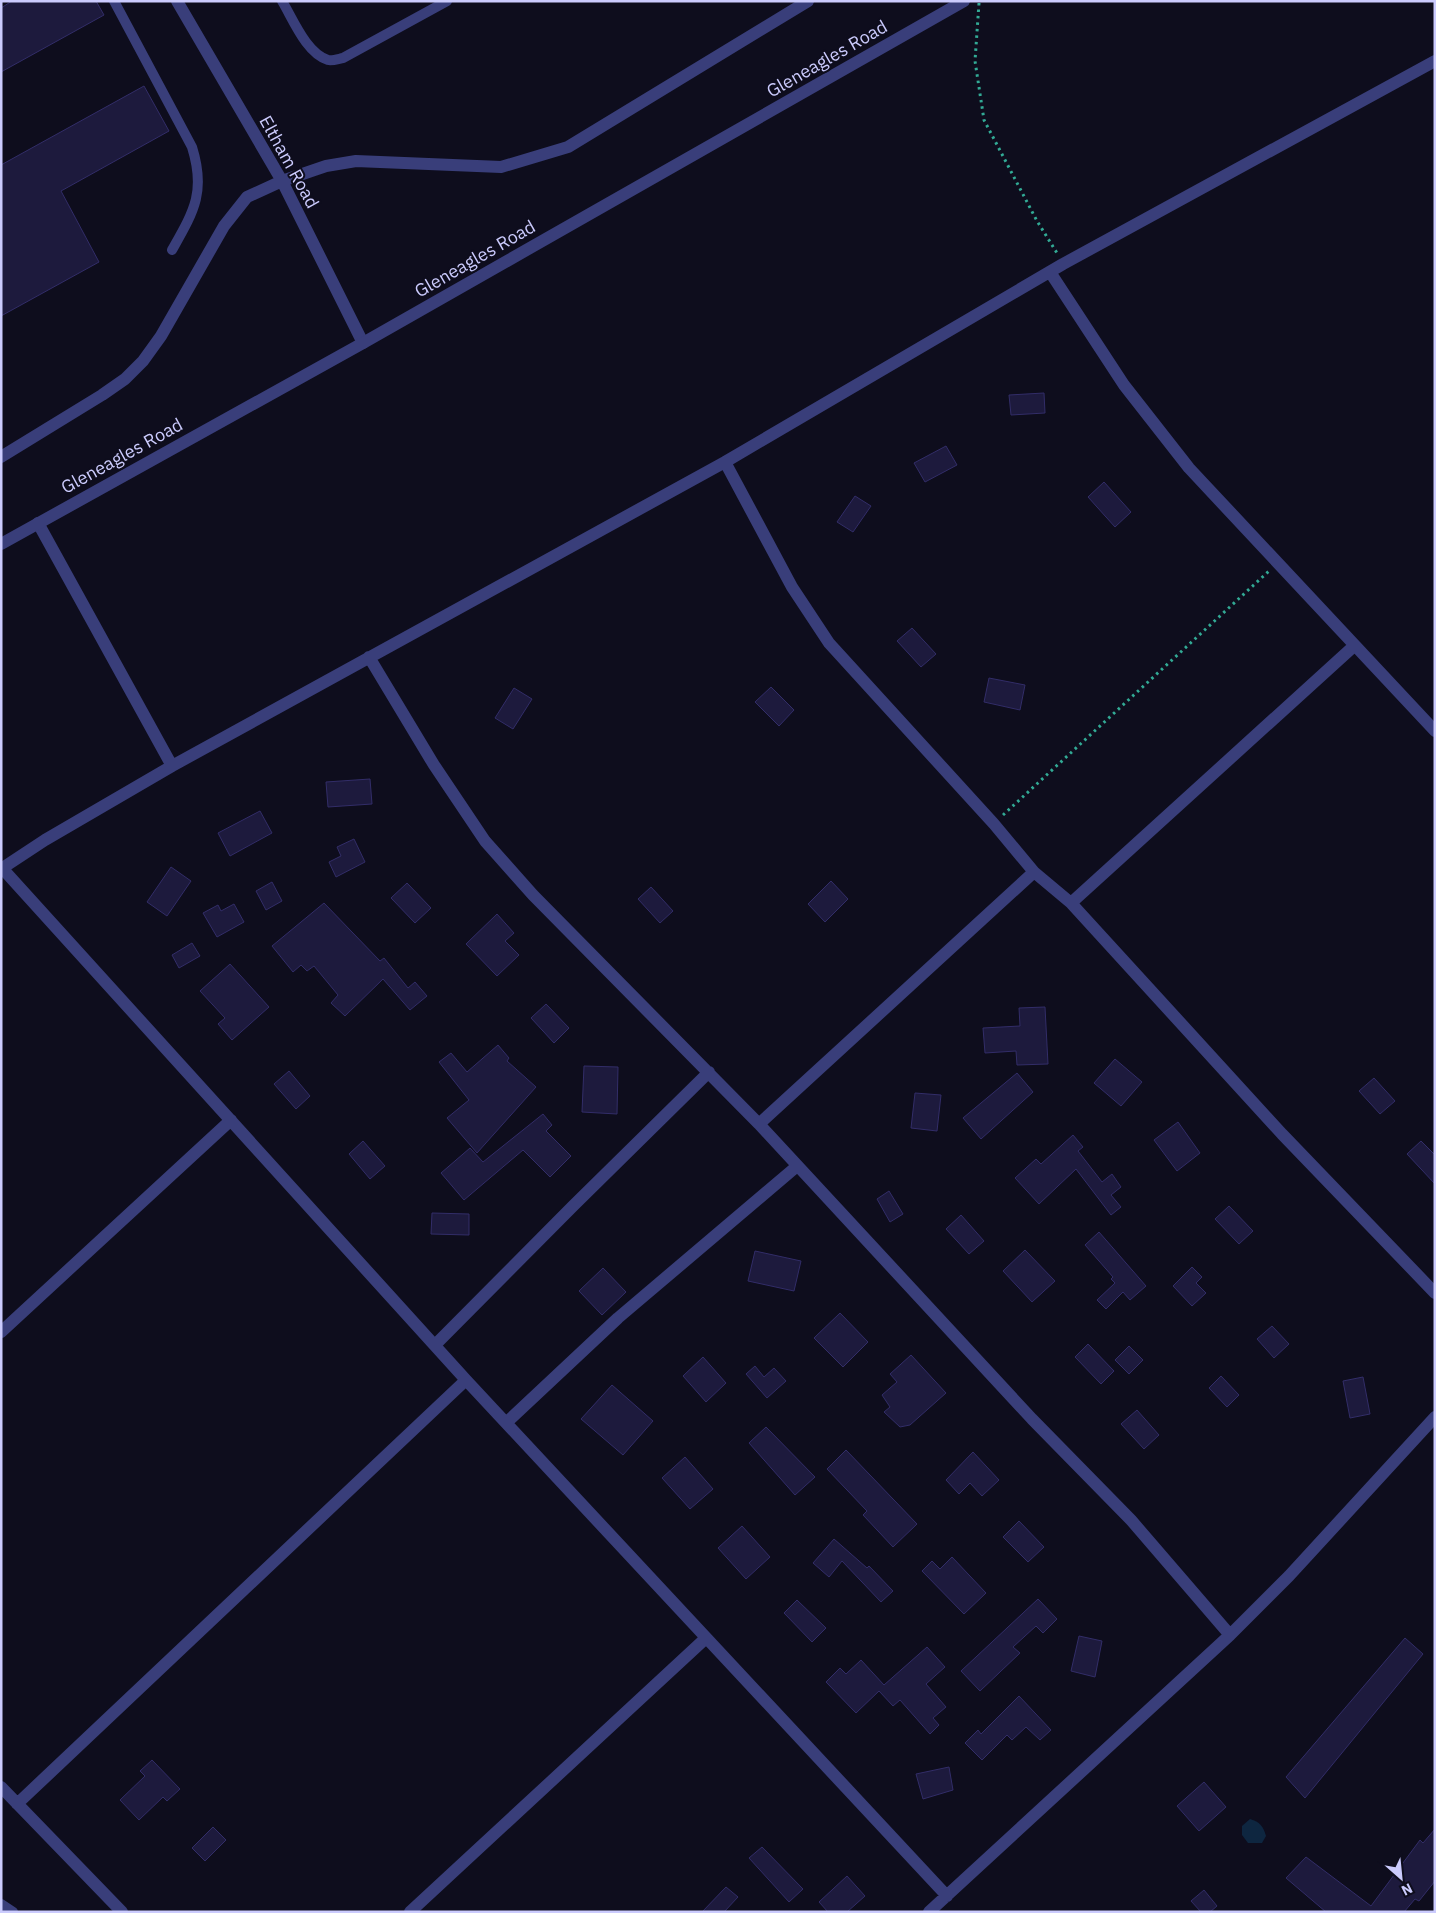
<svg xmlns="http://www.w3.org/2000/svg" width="1436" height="1913" font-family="'IBM Plex Sans',sans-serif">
<rect width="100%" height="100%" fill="#0e0d1d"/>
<path fill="#0e2640" d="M1250,1819C1260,1822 1263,1826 1266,1836L1262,1843H1248L1242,1835V1826Z"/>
<path fill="#1d1a3d" stroke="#322d68" d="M12,1H96L104,15L1,72V8Z
M144,86L169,131L61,191L99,262L1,316V165Z
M1044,393L1045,413L1011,415L1009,395Z
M946,446L957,465L925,482L914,463Z
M1104,482L1131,512L1115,527L1088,497Z
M855,496L871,506L853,532L837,522Z
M912,628L936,654L921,667L897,641Z
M989,678L1025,685L1020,710L984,702Z
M771,687L794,710L779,726L755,702Z
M514,688L532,699L513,729L495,718Z
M370,779L372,804L328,807L326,782Z
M260,811L272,833L230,856L218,833Z
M354,839L365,862L336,877L329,862L341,856L337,847Z
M171,867L191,881L167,916L147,902Z
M831,881L848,899L825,922L808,904Z
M272,882L282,901L266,910L256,891Z
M407,883L431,908L415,923L391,898Z
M651,887L673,911L660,923L638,899Z
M324,903L380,961L384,958L408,988L415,982L427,996L410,1010L383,979L345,1016L331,1003L338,995L314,966L307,971L301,965L293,972L272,946Z
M234,904L244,922L217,937L203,913L218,905L221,911Z
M497,914L514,933L505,941L519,955L497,976L466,944Z
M192,943L200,956L179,968L172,955Z
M230,964L269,1007L232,1040L218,1024L225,1018L200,991Z
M546,1004L569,1028L554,1043L531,1018Z
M1045,1007L1048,1064L1017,1065L1016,1051L985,1053L983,1028L1020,1026L1019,1008Z
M498,1045L509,1058L507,1061L536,1087L477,1153L447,1118L469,1100L439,1062L451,1053L467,1072Z
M1115,1059L1142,1082L1121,1106L1094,1083Z
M584,1066L618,1067L617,1114L582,1112Z
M289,1071L310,1096L296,1109L274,1084Z
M1017,1073L1033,1092L981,1139L963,1118Z
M1374,1078L1395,1101L1380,1114L1359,1091Z
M915,1093L941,1095L937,1131L911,1128Z
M543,1114L552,1125L546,1131L571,1156L550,1177L523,1150L464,1200L441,1173L470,1148L483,1162Z
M1178,1122L1200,1153L1177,1171L1154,1140Z
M1073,1135L1083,1147L1078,1151L1102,1182L1112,1174L1121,1187L1111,1195L1121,1207L1111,1215L1076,1169L1039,1204L1015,1178L1036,1159L1041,1164Z
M363,1141L385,1166L370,1179L349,1154Z
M1421,1141L1435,1155V1184L1407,1154Z
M889,1191L903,1214L890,1222L877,1199Z
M1229,1206L1253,1231L1239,1244L1215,1219Z
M432,1213L469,1214V1235L431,1234Z
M961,1215L984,1241L969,1254L946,1229Z
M1099,1232L1146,1286L1130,1300L1123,1292L1106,1309L1097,1300L1115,1283L1111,1279L1113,1277L1085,1245Z
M1025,1250L1055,1281L1032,1302L1003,1271Z
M755,1251L801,1261L794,1291L748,1281Z
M1192,1267L1202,1277L1196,1283L1206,1293L1192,1306L1173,1286Z
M603,1268L626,1292L602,1315L579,1291Z
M840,1313L868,1342L843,1367L814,1338Z
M1272,1326L1289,1344L1274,1358L1257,1339Z
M1088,1344L1114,1371L1101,1384L1075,1357Z
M1129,1346L1143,1360L1129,1374L1115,1360Z
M911,1355L946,1393L910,1425L900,1427L884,1412L890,1407L882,1395L897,1382L890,1374Z
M703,1357L726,1383L706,1402L683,1376Z
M755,1366L764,1377L774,1368L786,1381L767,1398L746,1374Z
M1221,1376L1239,1395L1227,1407L1209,1388Z
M1363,1377L1370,1414L1350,1418L1343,1381Z
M612,1385L653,1421L623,1455L581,1419Z
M1137,1410L1159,1435L1144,1449L1121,1424Z
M766,1427L815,1477L795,1495L749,1443Z
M846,1450L917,1524L893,1547L863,1515L867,1511L827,1469Z
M973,1452L999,1480L982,1496L970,1483L959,1494L946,1480Z
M685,1457L713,1489L690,1509L662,1478Z
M1019,1521L1044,1547L1028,1562L1003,1537Z
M742,1526L770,1557L746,1579L718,1548Z
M834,1539L867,1568L869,1566L893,1591L881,1602L842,1561L829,1577L813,1563Z
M952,1557L986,1593L964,1614L922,1571L932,1561L940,1569Z
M1038,1599L1057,1619L1043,1633L1036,1626L1013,1647L1020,1653L980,1691L961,1671Z
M797,1600L826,1628L812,1642L784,1613Z
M1079,1636L1102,1641L1095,1677L1071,1671Z
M1405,1638L1423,1654L1305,1798L1286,1777Z
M927,1647L945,1667L926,1684L946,1707L933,1718L939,1725L930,1734L900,1700L893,1706L879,1691L856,1713L826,1682L840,1668L846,1674L861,1660L884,1685Z
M1019,1696L1051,1730L1040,1740L1026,1727L1012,1740L1007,1735L982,1760L965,1743L978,1730L981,1734Z
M152,1760L180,1789L167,1801L163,1797L139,1820L120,1800L145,1776L140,1771Z
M949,1767L953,1790L923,1799L916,1774Z
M1204,1782L1226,1807L1199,1831L1177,1806Z
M213,1827L226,1840L205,1861L192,1848Z
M1435,1829V1881L1419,1901L1415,1899L1404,1912H1326L1286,1878L1306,1857L1371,1906L1420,1840L1423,1843Z
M762,1847L803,1889L789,1902L749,1858Z
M847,1876L865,1896L847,1912H828L819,1902Z
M726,1887L738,1897L724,1912H702Z
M1204,1890L1217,1906L1210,1912H1201L1191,1901Z"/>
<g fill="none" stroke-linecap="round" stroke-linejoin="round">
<path stroke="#32aa95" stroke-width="3" stroke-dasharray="2.5 4" stroke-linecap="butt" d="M979,3L975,61L984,120L1037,221L1057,253
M1003,815L1269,571"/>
<path stroke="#393e7a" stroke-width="10" d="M114,1L192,147C206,192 194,211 172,250
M282,1C293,19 306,53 328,60C332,61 338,59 343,58L447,1
M1,1904L13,1912"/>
<path stroke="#393e7a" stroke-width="12" d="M177,1L282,181L363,343
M1050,272L1124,385L1189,468L1435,731
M1,457L102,395L125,379L143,361L161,336L224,226L247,197L282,181L326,166L356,161L501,167L568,147L808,1
M725,462L792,587L829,643L994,824L1034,872L1071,903L1282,1134L1435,1293
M38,523L172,766
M369,657L434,765L485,841L533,895L759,1124L1032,1419L1131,1520L1230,1635
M2,868L466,1380L947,1896
M1,869L45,840L172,766L725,462L1063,264L1435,61
M1071,903L1354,646
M759,1124L1034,872
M1,1332L231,1120
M435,1345L573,1206L709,1072
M507,1422L618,1318L796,1167
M1,1787L122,1912
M17,1804L466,1380
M410,1912L706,1638
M929,1912L1230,1635L1289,1576L1435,1417"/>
<path stroke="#393e7a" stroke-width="12" d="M1,544L363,343L964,1"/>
</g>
<g text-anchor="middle" stroke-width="4" stroke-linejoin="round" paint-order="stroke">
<g font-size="18" fill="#cbcbfd" stroke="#0e0d1d">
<text transform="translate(827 59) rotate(-30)" y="6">Gleneagles Road</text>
<text transform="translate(289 162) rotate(61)" y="6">Eltham Road</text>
<text transform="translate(475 259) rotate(-30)" y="6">Gleneagles Road</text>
<text transform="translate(122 456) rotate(-29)" y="6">Gleneagles Road</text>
</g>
</g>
<rect width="1436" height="1913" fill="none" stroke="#cbcbfd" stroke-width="5"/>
<g transform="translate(1401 1878) rotate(153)" stroke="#0e0d1d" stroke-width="4" paint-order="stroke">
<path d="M0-4L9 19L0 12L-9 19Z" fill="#cbcbfd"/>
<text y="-8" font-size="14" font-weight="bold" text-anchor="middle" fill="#cbcbfd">N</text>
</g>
</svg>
